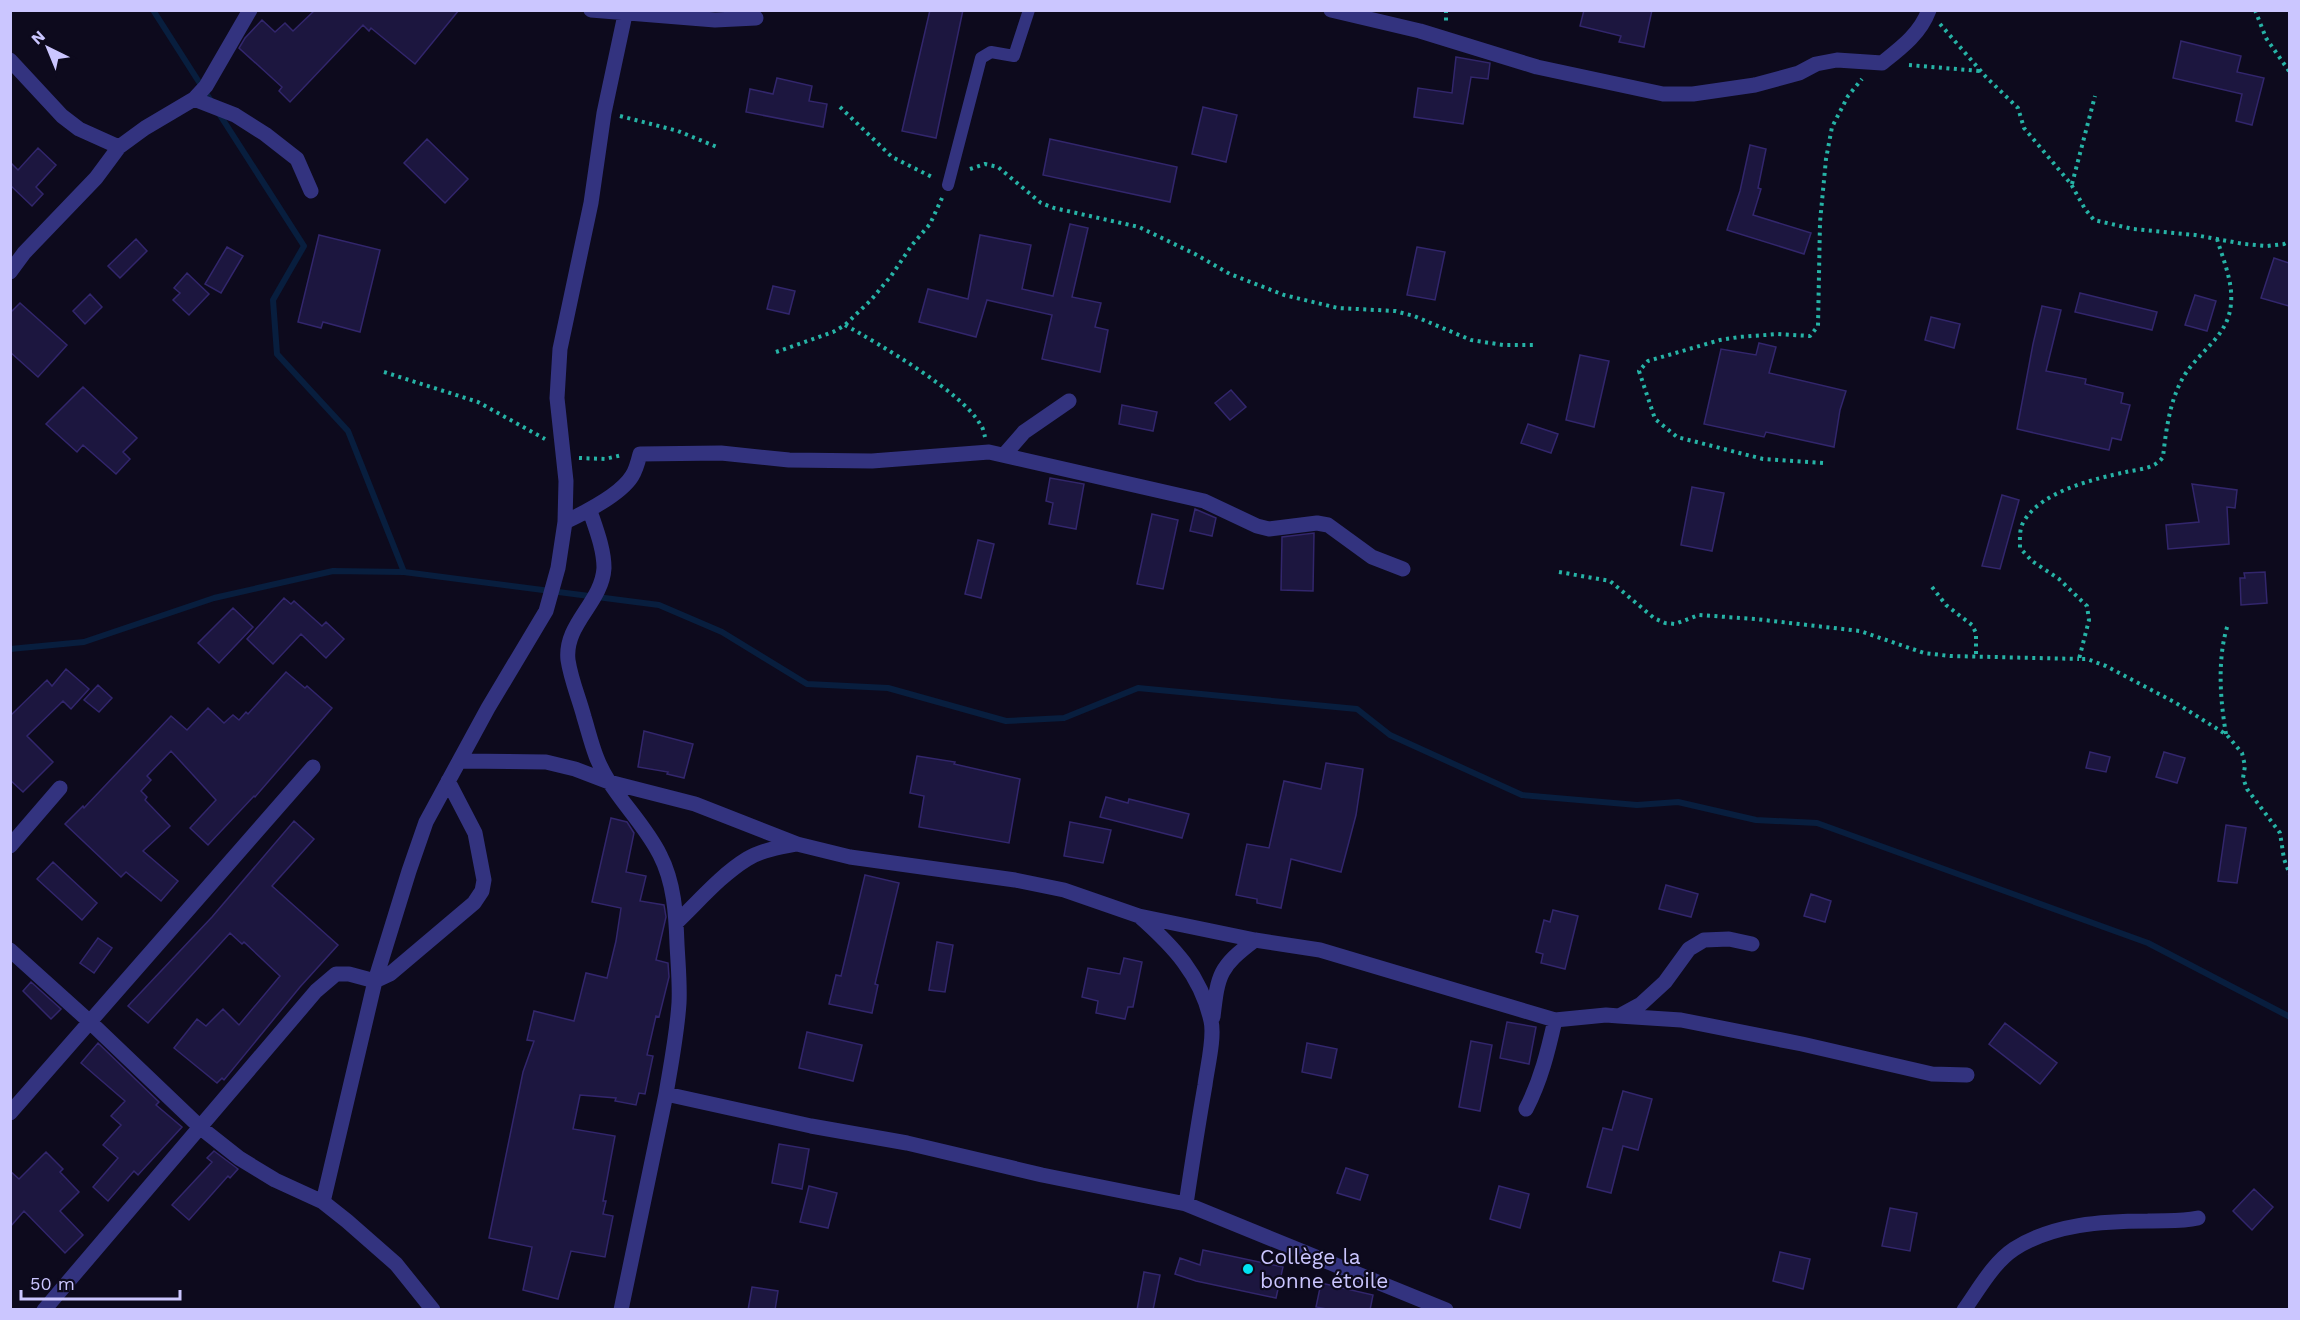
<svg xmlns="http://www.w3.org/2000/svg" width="2300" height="1320" font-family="'Work Sans',sans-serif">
<rect width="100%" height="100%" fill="#0d0a1d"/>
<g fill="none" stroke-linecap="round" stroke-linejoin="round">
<path stroke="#081e3e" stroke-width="6" d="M153,10L213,104
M218,112L304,246L273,300L277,354L348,431L404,572
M10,649L84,642L214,598L333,571L404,572L659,605L722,632L807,684L888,688L1006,721L1064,718L1138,688L1357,709L1390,735L1522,795L1637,805L1678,802L1756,820L1817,823L2148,943L2290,1017"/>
</g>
<path fill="#1c163f" stroke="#32266c" stroke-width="1.5" d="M315,10H459L415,64L371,28L369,31L363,25L290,102L279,91L282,87L239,48L245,38L262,20L275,32L285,23L293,31Z
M930,10H963L936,138L902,131Z
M1584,10H1652L1644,47L1619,42L1621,36L1580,26Z
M2181,41L2241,56L2237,72L2264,78L2252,125L2236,121L2242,94L2173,78Z
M1456,57L1490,63L1488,79L1471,77L1463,124L1414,117L1418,88L1452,93Z
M777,78L812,86L809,101L827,104L823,127L746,112L750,89L773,94Z
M1203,107L1237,115L1226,162L1192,154Z
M427,139L468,179L445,203L404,163Z
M1050,139L1177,167L1170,202L1043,175Z
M1750,145L1766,149L1758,188L1761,189L1753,215L1811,233L1804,254L1727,230L1740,191Z
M38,148L56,165L36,187L43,194L32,206L10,185V162L18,170Z
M1070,224L1088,228L1072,297L1101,303L1095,327L1108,330L1100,372L1042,359L1052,315L987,300L976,337L919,322L928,289L968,299L980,235L1031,245L1022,289L1053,296Z
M319,235L380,250L360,332L323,322L321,328L298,322Z
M136,239L147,251L120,278L108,266Z
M227,247L243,256L221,293L205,284Z
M1417,247L1445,252L1435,300L1407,295Z
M2274,258L2289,263V306L2261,298Z
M187,273L209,294L189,315L173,300L180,293L174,288Z
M773,286L795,291L789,314L767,309Z
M2080,293L2157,312L2152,330L2075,312Z
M90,294L102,307L85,324L73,311Z
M2195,295L2216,301L2207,331L2185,325Z
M20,303L67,345L38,377L10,352V313Z
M2042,306L2061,310L2046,371L2086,379L2085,384L2123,393L2121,403L2130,405L2121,440L2112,438L2109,450L2017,429L2033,344Z
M1931,317L1960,324L1954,348L1925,340Z
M1759,343L1776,347L1769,373L1846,391L1840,410L1834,447L1766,432L1764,437L1704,424L1721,349L1756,355Z
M1580,355L1609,361L1594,427L1566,420Z
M83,387L137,438L123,452L130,459L116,474L83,445L77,452L46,424Z
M1231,390L1246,407L1230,420L1215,403Z
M1122,405L1157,412L1153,431L1119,424Z
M1528,424L1558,434L1551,453L1521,443Z
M1050,478L1084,484L1076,529L1049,524L1053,503L1046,501Z
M2192,484L2237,490L2235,508L2227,507L2229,544L2168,549L2166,525L2199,522Z
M1692,487L1724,493L1712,551L1681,545Z
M2002,495L2019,500L2000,569L1982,566Z
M1195,509L1216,518L1212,536L1190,531Z
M1152,514L1178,520L1163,589L1137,584Z
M1314,533L1313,591L1281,590L1282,537Z
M978,540L994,544L981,598L965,594Z
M2265,572L2267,603L2241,605L2240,578H2245L2244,573Z
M284,598L291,604L294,601L322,626L326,622L344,639L326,658L301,634L273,664L247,639Z
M233,608L253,627L219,663L198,643Z
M66,669L89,689L71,709L63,701L27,736L53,762L23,792L10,780V716L47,680L52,686Z
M286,672L305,688L307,686L332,708L255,797L254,796L208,845L190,828L216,800L171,751L147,776L151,780L141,791L147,797L145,800L170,826L143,851L178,881L161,901L126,872L121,877L65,824L83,806L84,808L171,716L187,730L208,708L224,723L233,715L239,720L246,712L248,714Z
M98,685L112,698L99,712L84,700Z
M644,731L693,744L684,778L667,774L668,772L638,767Z
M2090,752L2110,757L2106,772L2086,768Z
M2164,752L2185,758L2177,783L2156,777Z
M917,756L955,762L954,764L1020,779L1009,843L919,827L924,796L910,793Z
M1326,763L1363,769L1356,815L1341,872L1291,859L1281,908L1257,903V899L1236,895L1247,844L1269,848L1284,781L1321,789Z
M1106,797L1128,803L1129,799L1189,814L1182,838L1100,817Z
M611,818L627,822L634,833L626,872L646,876L640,901L664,905L666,917L656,960L668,963L669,977L659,1017L656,1016L647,1055L653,1056L645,1094L639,1093L636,1105L615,1101L616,1098L580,1095L573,1129L615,1136L603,1201H606L603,1214L613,1216L605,1257L571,1251L558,1299L523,1290L532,1247L489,1238L523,1072L534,1041L527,1040L534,1011L574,1021L586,973L607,978L616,941L621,908L592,902Z
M294,821L314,839L272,886L338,945L300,987L224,1080L222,1078L217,1083L174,1048L197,1019L206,1026L223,1009L239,1025L280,976L244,942L242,944L230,933L148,1023L128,1006L212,917Z
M1070,822L1111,830L1103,863L1064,856Z
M2226,825L2246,828L2237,883L2218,881Z
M53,862L97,903L82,920L37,879Z
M865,875L899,883L875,984L878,985L872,1013L829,1004L836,975L841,976Z
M1666,885L1698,894L1691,917L1659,909Z
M1811,894L1831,901L1825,922L1804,916Z
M1553,910L1578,916L1565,969L1541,963L1543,954L1536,952L1544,920L1550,922Z
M98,938L112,948L94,973L80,963Z
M937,942L953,945L945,992L929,990Z
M1124,958L1142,962L1133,1007H1128L1125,1019L1096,1013L1098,1001L1082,997L1088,968L1120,974Z
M31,982L61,1009L51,1019L23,991Z
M1507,1022L1536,1027L1529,1064L1500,1058Z
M2005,1023L2057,1063L2040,1084L1989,1044Z
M807,1032L862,1045L853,1081L799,1068Z
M1471,1041L1492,1045L1480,1111L1459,1107Z
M98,1043L159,1102L156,1105L182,1127L138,1175L134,1171L108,1201L93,1187L118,1158L103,1145L121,1125L111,1116L125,1101L81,1063Z
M1307,1043L1337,1049L1331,1078L1302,1072Z
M1623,1091L1652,1099L1638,1150L1623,1146L1611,1193L1587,1187L1603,1128L1612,1130Z
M779,1144L809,1149L802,1189L772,1183Z
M214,1151L238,1169L230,1178L228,1176L189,1220L172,1205L212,1162L207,1158Z
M46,1152L63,1169L60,1172L79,1192L60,1211L83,1235L65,1253L24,1211L10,1227V1171L19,1179Z
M1346,1168L1368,1175L1360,1200L1337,1193Z
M809,1186L837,1193L828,1228L800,1222Z
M1499,1186L1529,1194L1520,1228L1490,1219Z
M2254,1189L2273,1207L2252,1230L2233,1211Z
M1890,1208L1917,1213L1910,1251L1882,1246Z
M1203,1250L1283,1267L1276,1298L1196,1281L1175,1274L1180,1258L1200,1265Z
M1780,1252L1810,1259L1803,1289L1773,1281Z
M1144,1272L1160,1275L1153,1310H1137Z
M1321,1283L1373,1295L1370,1310H1332L1316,1307Z
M752,1287L778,1291L775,1310H748Z"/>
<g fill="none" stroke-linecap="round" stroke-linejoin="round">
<path stroke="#26b3a6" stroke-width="4" stroke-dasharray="3 4.5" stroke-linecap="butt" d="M1446,10V22
M2255,10L2266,38L2289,71
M1940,24L1986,77L2018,108L2024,128L2071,184L2085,209L2094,220L2133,229L2195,235L2244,244L2267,246L2284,244L2290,241
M1909,65L1980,71
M840,107L892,157L934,178
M620,116L678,131L717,147
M970,169L985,164L998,167L1041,203L1054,208L1139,227L1195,254L1230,274L1284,295L1338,308L1395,311L1414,316L1471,340L1503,345H1535
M2072,184L2095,96
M2217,239C2223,259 2233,282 2231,303C2229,336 2200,350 2184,376C2170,399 2166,430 2163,457C2155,469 2139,469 2126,472C2094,479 2042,491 2024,521C2019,529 2020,538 2020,548L2032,561L2059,579L2087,606L2089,620L2079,659H2087L2106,666L2176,703L2227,735L2242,753L2245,766L2243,778L2247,789L2280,833L2284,859L2290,875
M845,325C879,344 962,392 980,424C983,427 984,433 985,437
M776,352L833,332L845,325L871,300L891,276L912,245L930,224L942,198
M384,372L478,402L545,439
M579,458L605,459L622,455
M1823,463L1763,459L1677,437L1655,419L1639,371L1648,361L1720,340L1739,337L1778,334L1810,336L1818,326L1820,222L1826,159L1832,127L1848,96L1862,79
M1559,572L1610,581L1654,618L1665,623L1675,624L1699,615L1755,619L1860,631L1924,653L1950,656L2079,659
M1932,587L1946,605L1972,625L1976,633V657
M2226,734C2220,699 2217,658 2228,624"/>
<path stroke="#33337f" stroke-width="12" d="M948,185L981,58L991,52L1014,56L1029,10"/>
<path stroke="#33337f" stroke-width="15" d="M591,10L715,20L756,18
M1331,10L1420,31L1537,67L1663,94H1693L1755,85L1799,73L1816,64L1837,60L1882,63C1901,48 1920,34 1929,10
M10,60L62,116L79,129L119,147L145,128L194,99L206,86L250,10
M194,99L235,115L265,134L297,159L311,191
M10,272L24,253L96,178L119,147
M1004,455L1024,432L1069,401
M590,511C596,529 604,549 604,568C602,603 564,624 568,660C571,680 579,698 584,717C591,740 595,760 608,780C625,807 646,827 660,855C674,882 676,914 677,944C678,964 680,984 679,1003C677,1034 671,1064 666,1094
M565,522C584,513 621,494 632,476C636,470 638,462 640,454L721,453L789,460L872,461L989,452L1204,501L1257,526L1269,529L1317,523L1328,525L1372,557L1403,569
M459,761L546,762L575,769L609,782L695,804L797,844L850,857L1015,880L1064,890L1139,916L1255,940L1320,950L1555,1020L1606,1015L1619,1016L1641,1004L1665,982L1689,949L1704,940L1729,939L1752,944
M10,846L60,788
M1139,916C1173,946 1201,975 1211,1021C1215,1037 1207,1068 1205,1085C1198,1125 1192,1164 1186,1204
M677,922C699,901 721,875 747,859C762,850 780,847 797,844
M10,950L90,1022L201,1128L239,1158L275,1180L323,1202L347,1221L396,1264L433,1310
M1619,1016L1681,1020L1802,1044L1932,1074L1967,1075
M1213,1017C1218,974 1219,967 1255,940
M1526,1109C1541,1080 1548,1051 1555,1020
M10,1113L313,767
M323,1202L375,981L409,871L426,822L488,708L546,611L558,568L565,522L566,481L557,398L560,349L591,203L604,113L626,10
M44,1310L316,991L336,974H349L375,981L390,974L474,903L482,891L484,880L475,833L448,781
M621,1310L666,1094L811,1126L907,1143L1042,1175L1186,1204L1446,1310
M1964,1310C1979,1289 1993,1263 2014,1249C2053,1224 2103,1221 2148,1221C2167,1220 2180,1222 2198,1218"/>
</g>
<circle fill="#00e1f1" stroke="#0d0a1d" stroke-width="2" cx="1248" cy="1269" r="6"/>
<g text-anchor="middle" stroke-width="4.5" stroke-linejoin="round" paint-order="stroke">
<g font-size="21" fill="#cbc6ff" stroke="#0d0a1d" text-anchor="start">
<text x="1260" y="1264">Collège la<tspan x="1260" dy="24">bonne étoile</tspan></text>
</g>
</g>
<rect width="2300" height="1320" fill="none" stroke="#cbc6ff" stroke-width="24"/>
<g transform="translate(48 48) rotate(317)" stroke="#0d0a1d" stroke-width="4.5" paint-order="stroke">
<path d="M0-4.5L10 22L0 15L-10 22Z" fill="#cbc6ff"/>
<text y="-9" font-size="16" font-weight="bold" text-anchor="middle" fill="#cbc6ff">N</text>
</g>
<path d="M21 1290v9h159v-9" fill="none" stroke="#cbc6ff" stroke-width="3"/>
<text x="30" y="1290" font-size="18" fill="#cbc6ff" stroke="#0d0a1d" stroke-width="4.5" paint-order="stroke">50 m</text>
</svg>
